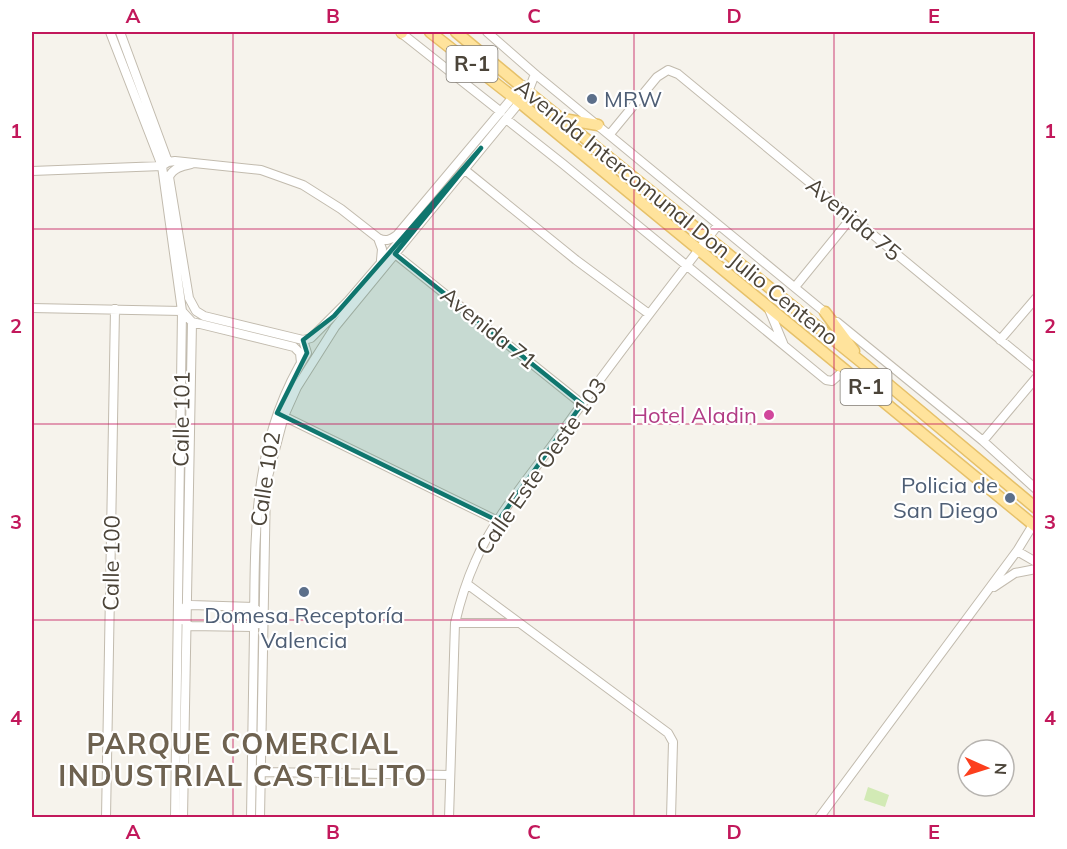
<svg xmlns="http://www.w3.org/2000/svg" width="1067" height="849" font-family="Mulish,sans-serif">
<rect width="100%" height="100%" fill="#f6f3ec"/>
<path fill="#d2eab5" d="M868,787L889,795L885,807L864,800Z"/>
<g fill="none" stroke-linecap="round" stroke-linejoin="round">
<g stroke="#c2bbae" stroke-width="10">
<path id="minor" d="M110,32L162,166L182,311L175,818
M120,32L168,162
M400,32L501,112
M487,32L535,74L827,314
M506,119L563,164L826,380L832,381L840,374L851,376
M610,134L657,77L668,70L678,74L1036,369
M191,164C182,166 173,168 169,177L189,298L196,311L204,316L303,340L311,338L348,301L403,237
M465,170L576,260L649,314
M32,171L162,166L168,162L175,161L261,170L303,185L341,209L378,238L382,249L381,260
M378,238C386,242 390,240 397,235L523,85
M395,254L582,404
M795,287L852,217
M768,307L783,343
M32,308L182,311L192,322L294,347L300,353L301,363
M837,322L983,441L1036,489
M1000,340L1036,298
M281,415L498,521
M983,441L1036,378
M1017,551L1036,562
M467,584L668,733L673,742L671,818
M994,587L1015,573L1036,569
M191,605L254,607L263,617L254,627L190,626L178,615L186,606Z
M455,623H518
M261,772L450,775
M106,818L115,309
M183,818L192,322
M251,818C252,755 253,693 254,631C255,532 252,440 307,353L303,340
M260,818L266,484L284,416L297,387L335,327L528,92L535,74
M449,818L455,623C460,602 466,582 475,562C494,517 533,473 561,433C612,362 665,293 718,225
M819,818L1017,551L1036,520"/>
</g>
<g stroke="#e6c16a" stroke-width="13">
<path id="major" d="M402,32V33
M430,32L513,97L1036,527
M456,32L528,92L865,365L1036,508
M563,119L598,125
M825,312L854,351"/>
</g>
<use href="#minor" stroke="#fff" stroke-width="8"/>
<use href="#major" stroke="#ffe39c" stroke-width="10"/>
</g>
<path fill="#0f766e" fill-opacity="0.2" stroke="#0f766e" stroke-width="4.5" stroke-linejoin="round" d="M481,148L395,254L582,404L498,521L277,413L307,353L303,340L334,316Z"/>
<path fill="none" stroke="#c2185b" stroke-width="1.5" stroke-opacity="0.55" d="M233,32V818M433,32V818M634,32V818M834,32V818M32,229H1036M32,424H1036M32,620H1036"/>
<g fill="#5c6f8a" stroke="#fff" stroke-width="2">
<circle cx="592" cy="99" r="6"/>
<circle cx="1010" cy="498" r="6"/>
<circle cx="304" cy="592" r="6"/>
</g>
<circle fill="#d1479c" stroke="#fff" stroke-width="2" cx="769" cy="415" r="6"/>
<g text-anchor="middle" stroke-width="4.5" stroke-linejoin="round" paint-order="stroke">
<g fill="#fff" stroke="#817c74" stroke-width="1.5">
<rect x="446.5" y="46" width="51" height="36" rx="4.5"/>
<rect x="840.5" y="369" width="51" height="36" rx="4.5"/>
</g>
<g font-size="21" font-weight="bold" fill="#4b4439">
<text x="472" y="71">R-1</text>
<text x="866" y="394">R-1</text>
</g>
<g font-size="22" fill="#4e5e75" stroke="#fff" text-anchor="start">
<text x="604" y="107">MRW</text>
<text x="998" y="493" text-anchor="end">Policia de<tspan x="998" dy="25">San Diego</tspan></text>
<text x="304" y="623" text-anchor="middle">Domesa Receptoría<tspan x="304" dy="25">Valencia</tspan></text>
</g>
<g font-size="22" fill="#4b4439" stroke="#fff">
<text transform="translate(677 212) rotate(39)" y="8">Avenida Intercomunal Don Julio Centeno</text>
<text transform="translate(854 219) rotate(40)" y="8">Avenida 75</text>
<text transform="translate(489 328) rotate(39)" y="8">Avenida 71</text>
<text transform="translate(181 419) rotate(-89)" y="8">Calle 101</text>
<text transform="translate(541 466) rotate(-55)" y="8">Calle Este Oeste 103</text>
<text transform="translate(265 479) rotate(-81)" y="8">Calle 102</text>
<text transform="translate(111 563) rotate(-89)" y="8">Calle 100</text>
</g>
<g font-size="22" fill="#b23c85" stroke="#fff" text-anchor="end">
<text x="757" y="423">Hotel Aladin</text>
</g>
<g font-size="28" font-weight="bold" letter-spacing="1.5" fill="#6e6250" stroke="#fff">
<text x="243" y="754">PARQUE COMERCIAL<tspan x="243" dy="32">INDUSTRIAL CASTILLITO</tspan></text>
</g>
</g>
<rect width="1067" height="849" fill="none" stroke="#ffffff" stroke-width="66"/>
<g transform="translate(986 768) rotate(93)"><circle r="28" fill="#ffffff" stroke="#b7b4b0" stroke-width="1.5"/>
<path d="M0-4.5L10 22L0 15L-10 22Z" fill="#fc3f1d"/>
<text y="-9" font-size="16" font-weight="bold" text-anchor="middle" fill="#4b4439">N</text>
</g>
<rect x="33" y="33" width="1001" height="783" fill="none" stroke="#c2185b" stroke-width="2"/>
<g font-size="20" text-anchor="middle" font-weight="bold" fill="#c2185b">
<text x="133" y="23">A</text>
<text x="333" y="23">B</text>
<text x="534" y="23">C</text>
<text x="734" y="23">D</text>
<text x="934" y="23">E</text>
<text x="16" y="138">1</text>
<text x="1050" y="138">1</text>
<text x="16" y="333">2</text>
<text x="1050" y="333">2</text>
<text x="16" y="529">3</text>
<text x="1050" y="529">3</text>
<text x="16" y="725">4</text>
<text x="1050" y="725">4</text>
<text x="133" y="839">A</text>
<text x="333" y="839">B</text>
<text x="534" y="839">C</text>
<text x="734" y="839">D</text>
<text x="934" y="839">E</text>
</g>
</svg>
